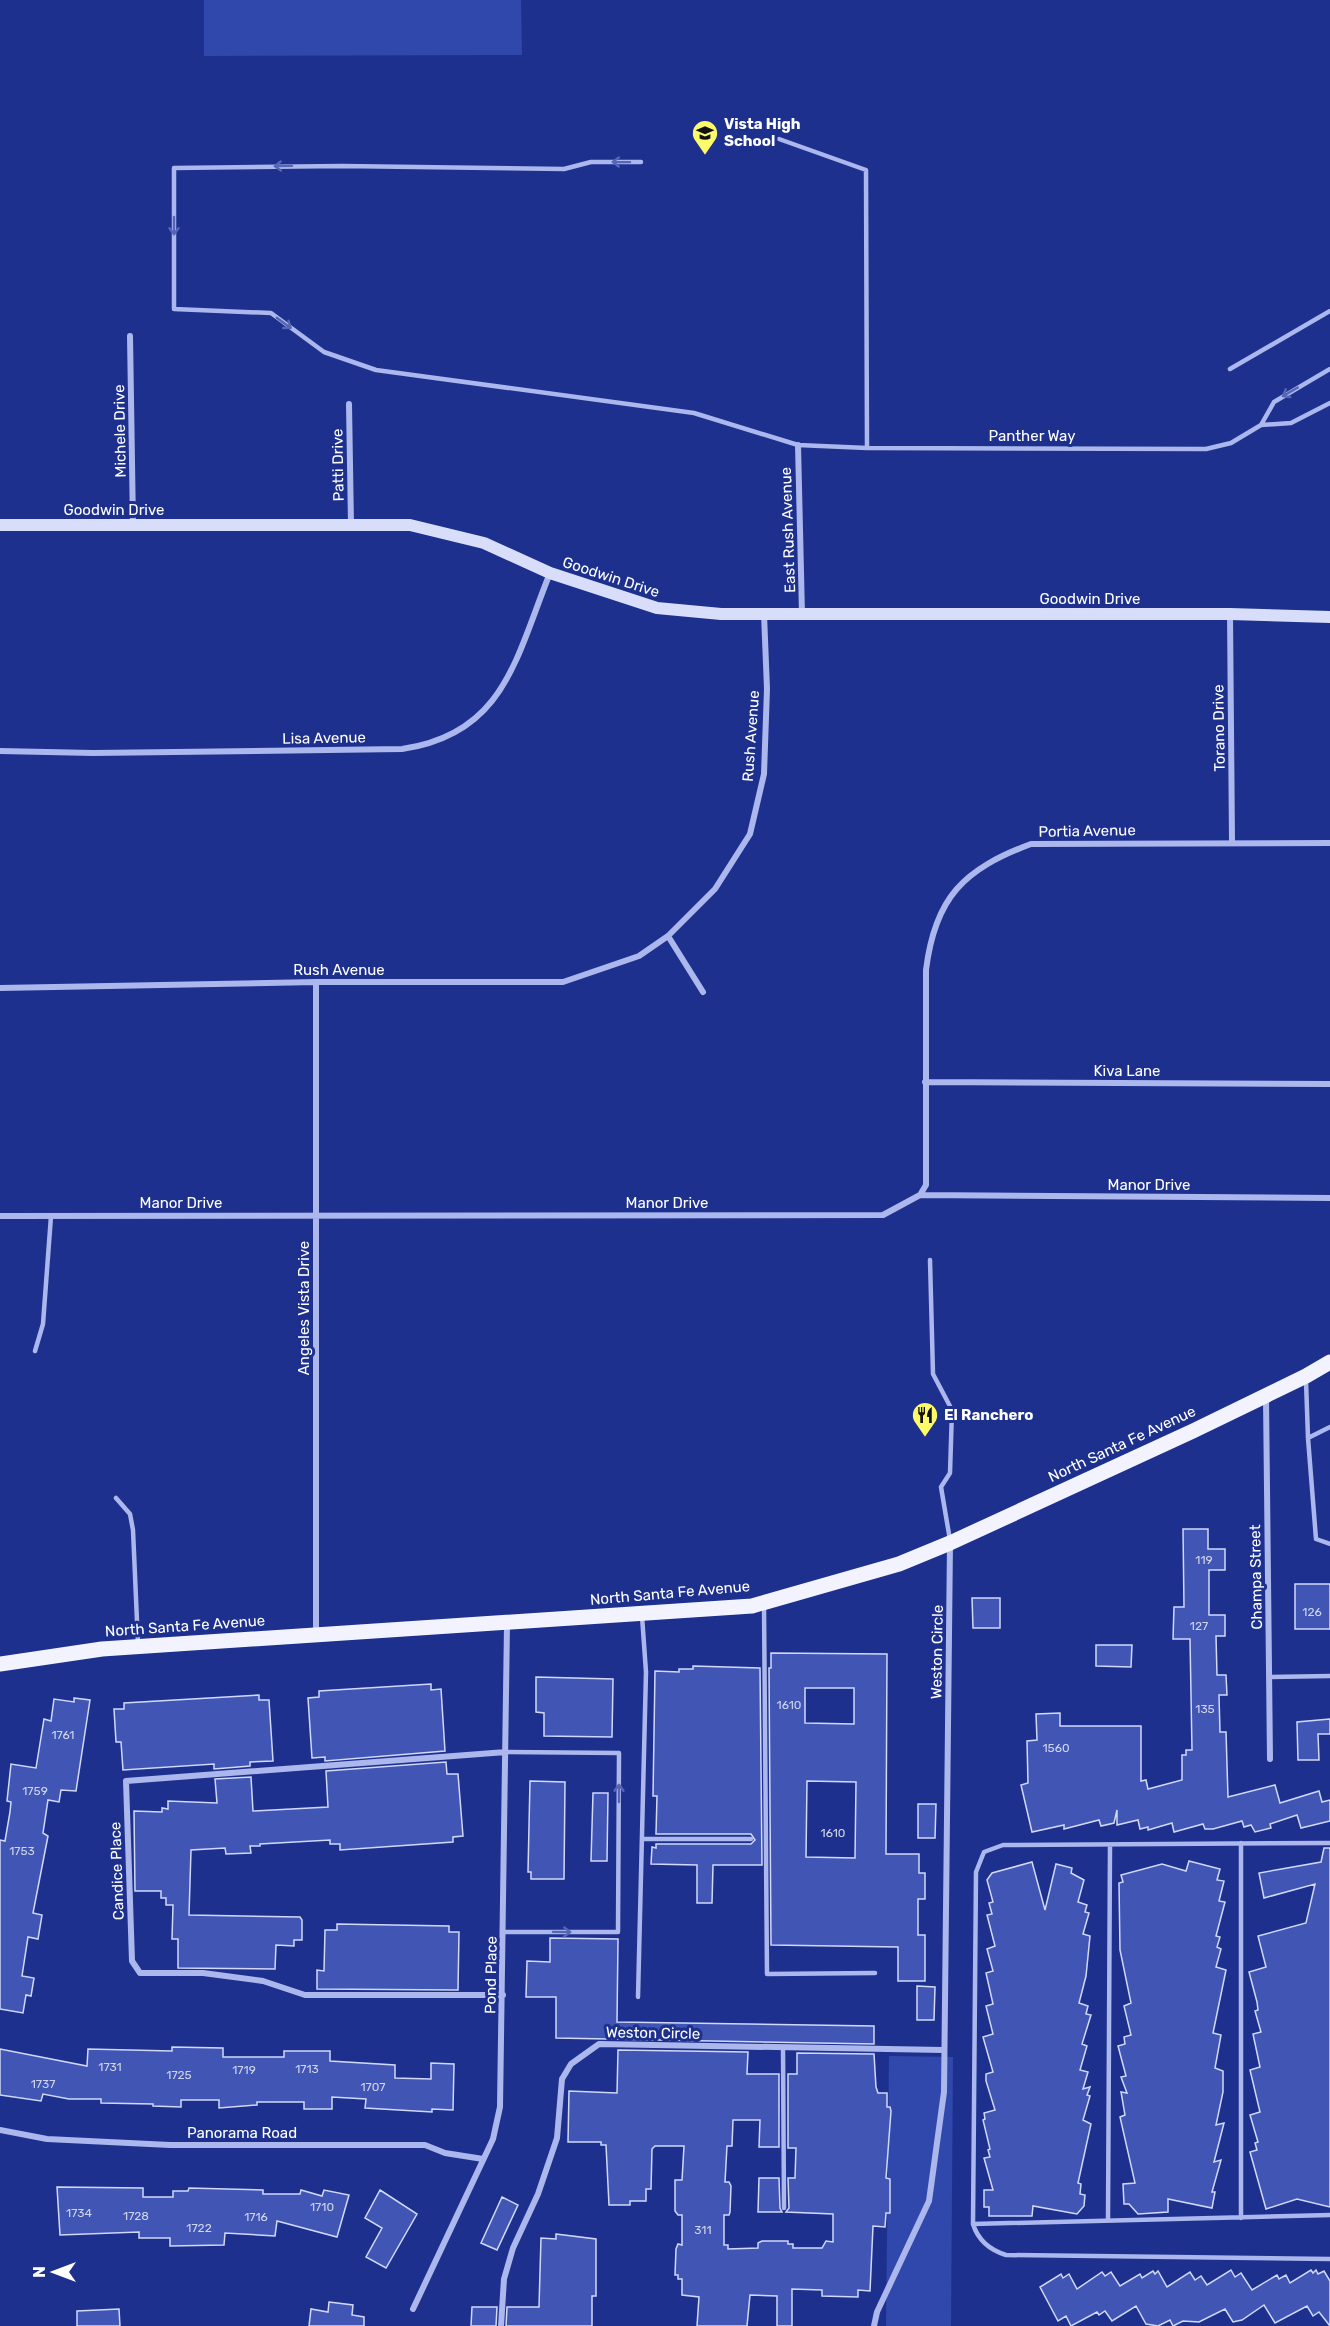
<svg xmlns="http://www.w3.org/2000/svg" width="1330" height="2326" font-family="Rubik,sans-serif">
<rect width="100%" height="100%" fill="#1d308e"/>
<path fill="#3047ac" d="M204,0H521L522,55L204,56Z
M889,2056L953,2057L951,2326H886Z"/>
<path fill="#4156b4" stroke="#d1d8f9" stroke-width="1.5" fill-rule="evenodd" d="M1183,1529H1208V1549H1225V1570H1209V1615H1225V1636H1216L1217,1675H1226L1227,1695H1219L1220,1732H1226L1228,1797L1275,1785L1280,1803L1319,1791L1322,1802L1330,1800V1821L1301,1828L1297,1815L1270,1824L1271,1828L1255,1832L1251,1825L1244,1827L1242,1821L1213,1829H1205L1203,1824L1174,1832L1172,1823L1148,1830V1827L1140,1829L1138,1820L1117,1825V1810L1114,1823L1101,1826L1099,1820L1064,1829V1825L1032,1832L1021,1785L1028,1783L1027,1741L1037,1740L1036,1714L1060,1713V1726H1141V1781L1146,1780L1148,1789L1182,1780V1755H1186V1750H1192L1190,1639H1173L1174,1607H1184Z
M1295,1584H1330V1629H1295Z
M972,1598H1000V1628H973Z
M1096,1645H1132L1131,1667L1096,1666Z
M771,1653L887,1654L886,1854H919V1873H925V1899H918V1935H925V1981H898V1947L771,1945L769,1668H771ZM805,1688H854V1724L805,1723ZM807,1781L856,1782L855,1858L806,1857Z
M693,1666L760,1668L762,1865H713L712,1903H697V1865L651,1864L652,1847L656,1848V1844H751L755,1840L751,1834H656L657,1796H653L655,1671L679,1672V1669H693Z
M536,1677L613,1679L612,1737L544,1736V1713L536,1712Z
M431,1684V1690L441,1689L445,1751L325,1761V1757L312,1758L308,1698L319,1697V1691Z
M259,1695V1700H269L273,1761L250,1762V1766L214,1769V1764L123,1770L121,1742H116L114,1709H124V1703Z
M74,1698L90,1700L76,1791L61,1790L59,1802L48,1800L43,1833L48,1836L33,1913L42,1915L38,1939L28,1937L22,1976L34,1978L31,1996L26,1995L23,2013L0,2009V1840L5,1841L10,1812L11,1802L7,1801L11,1764L36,1768L44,1719L51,1721L54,1699L74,1702Z
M1330,1719V1734H1318L1319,1760H1298L1297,1722Z
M446,1762L447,1774H458L463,1836L453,1837V1842L340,1850V1844H330V1840L260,1844V1846H250L251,1853L226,1854L225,1848L191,1850L189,1915L300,1917L302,1920V1940H294V1946L276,1945L275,1969L178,1968V1939H172L173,1905H166V1898H161V1891H135L134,1811L162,1812V1808L168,1809V1801L217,1803L215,1779L251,1777L253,1811L328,1807L326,1771Z
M530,1781L565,1782L564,1879H531V1872H528Z
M593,1793H608L607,1861H591Z
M918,1804H936L935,1838H918Z
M1324,1848H1330V2207L1297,2199L1266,2209L1250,2152L1257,2150L1255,2143L1258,2142L1250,2115L1260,2112L1250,2070L1260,2067L1253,2034L1261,2032L1255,2011L1258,2010L1257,2002L1249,1972L1266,1967L1258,1936L1306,1923L1315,1884L1264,1898L1259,1873L1321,1862Z
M1189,1861L1220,1869L1217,1880L1224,1881L1219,1901L1225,1902L1216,1936L1220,1937L1217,1947L1221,1949L1216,1967L1226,1970L1213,2033L1221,2035L1215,2068L1223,2071V2092L1216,2125L1224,2123L1214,2162L1221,2160L1212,2192H1215L1212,2208L1168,2199V2212L1138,2214L1129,2204H1124L1123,2184L1135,2183L1120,2117L1125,2115L1121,2092L1127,2093L1121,2077L1126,2076L1118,2046L1125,2044L1124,2037L1131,2035L1124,2006L1131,2003L1120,1950L1119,1883L1123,1882L1121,1875L1162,1864L1186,1871Z
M1032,1862L1045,1910L1056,1864L1072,1868L1071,1873L1084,1880L1078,1902L1087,1905L1085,1912L1089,1913L1083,1934L1090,1936L1086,1976L1079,2003L1088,2006L1086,2014L1091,2015L1082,2044L1087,2046L1080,2070L1088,2072L1083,2089L1090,2087L1087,2095L1090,2096L1083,2120L1091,2124L1078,2183L1081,2184L1080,2194L1085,2195L1084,2206L1077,2214L1033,2206L1032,2216H989V2207H984V2190H993L984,2158L990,2157L988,2150L990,2149L983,2120L985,2119L984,2113L995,2110L986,2081V2074L993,2072L983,2037L993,2034L986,2006L993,2004L986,1973L993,1971L987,1949L995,1946L987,1915L992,1914L989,1903L993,1902L987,1880L992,1873Z
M337,1924L449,1926V1932H459L458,1990L317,1989V1970L324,1971L325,1930H337Z
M550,1938L618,1939L617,2022L874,2026V2044L556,2038V1997H526L527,1961L550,1962Z
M917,1986L935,1987L934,2020H917Z
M172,2047L223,2048V2057H284V2051H330V2061L395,2065V2078L431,2079V2063L454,2064L453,2110L432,2109V2112L365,2108L366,2099L332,2097V2109H304V2102H257V2105L219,2108V2100H181V2107L153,2106V2104L101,2103V2099H69L43,2094L41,2101L0,2095V2049L87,2066L88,2049L172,2051Z
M618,2050L748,2052L747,2074H779V2147H759L760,2120H733L732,2146H727L725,2182H729L731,2186L730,2212L729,2215H724V2245H728V2249L758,2248V2243L762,2241H788V2244H793V2248H822L826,2241L833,2242V2214L786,2212L789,2208L788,2178H795L796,2148H788V2074H797V2053L874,2054L876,2087L878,2093H887V2107H890L891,2111L886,2178L890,2179V2213H886L885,2227L873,2226L870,2291L858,2290V2297L822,2296V2290L792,2289V2326H777V2296L750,2295L747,2326H697L699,2297L682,2295V2279H678V2275H675L676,2249L678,2244L682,2245V2215H678L675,2211V2180H682L684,2146H655L652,2149L651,2189H646V2201H630V2205H609L606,2145H601V2142H568L569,2091L617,2093Z
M759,2178H779L780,2208L782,2212H758Z
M57,2187L143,2188V2197H173V2191H188L189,2188L263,2190V2194H300L301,2190L322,2196L324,2190L349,2195L337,2237L277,2221L275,2236L225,2233L224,2245L170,2246V2238H139V2232L60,2235Z
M380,2190L417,2214L386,2268L366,2257L382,2228L365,2218Z
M502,2197L518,2205L497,2250L481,2243Z
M556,2234L596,2239V2296H592V2326H506L507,2307H539L541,2238L556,2239Z
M1231,2270L1235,2277L1241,2273L1252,2290L1277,2275L1279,2279L1286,2275L1290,2283L1311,2270L1313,2273L1316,2270L1318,2274L1324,2271L1330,2281V2326L1319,2312L1313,2316L1307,2306L1275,2323L1264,2305L1242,2320L1233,2322L1225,2309L1199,2322L1183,2321L1173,2326L1170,2320L1158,2326L1146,2324L1136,2306L1112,2321L1105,2311L1099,2315L1097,2312L1071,2326L1066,2316L1058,2321L1040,2287L1061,2274L1063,2278L1069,2274L1077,2289L1102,2272L1105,2276L1111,2272L1120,2286L1140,2274L1142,2278L1153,2271L1155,2274L1158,2271L1167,2287L1190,2272L1195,2280L1201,2276L1207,2285Z
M329,2302L353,2305L352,2315L364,2317V2326H309L311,2309L328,2312Z
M472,2307H497L496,2326H471Z
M119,2309L120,2326H77V2311Z"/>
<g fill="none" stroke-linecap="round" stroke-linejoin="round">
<path stroke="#abb7ed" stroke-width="4.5" d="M779,139L866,170L867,448
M641,162H591L564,169L342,166L174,168V309L271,313L324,352L376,370L694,413L798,445L867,448L1206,449L1231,443L1261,425L1291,423L1330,403
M1230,369L1330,311
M1261,425L1274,402L1330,369
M930,1260L933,1374L952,1410L950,1473L941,1487L950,1540
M35,1351L43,1324L51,1216
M1306,1381L1308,1438L1316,1539L1330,1544
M1308,1438L1330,1427
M116,1498L130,1514L133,1530L138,1644
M764,1605L767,1974L875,1973
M1269,1677L1330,1676
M642,1839H751
M1241,1843V2218
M1330,1843L1003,1845L984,1852L976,1872L973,2224C978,2240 990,2250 1006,2255L1330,2259
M504,1932H618L619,1753L506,1752
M638,1997L646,1672L642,1616
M783,2047L784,2208
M1108,2220L1110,1845
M973,2224L1330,2215"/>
<path stroke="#abb7ed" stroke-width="6" d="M130,336L133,525
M349,404L351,525
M798,445L802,614
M1230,614L1232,841
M0,751L93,753L402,749C505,734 516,657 550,573
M668,936L703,992
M316,982V1635
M0,988L316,982H563L639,956L668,936L715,889L750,834L764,774L767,689L764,614
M925,1082L1330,1084
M920,1195L926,1185V970C935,897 964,869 1031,844L1330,843
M0,1216L883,1215L920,1195L1330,1198
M1266,1398L1270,1759
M503,1995H305L263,1981L203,1973H140L132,1961L126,1781L506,1752
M0,2130L47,2139L170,2145H425L445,2153L483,2159
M413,2309L493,2139L500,2107L507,1624
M501,2326L504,2279L513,2248L538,2194L557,2138L562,2079L571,2064L599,2044L943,2050
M874,2326L877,2312L929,2201L944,2092L950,1543"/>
<path stroke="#d8ddfa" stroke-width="12" d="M0,525H410L484,543L550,573L657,608L721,614H1230L1330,617"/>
<path stroke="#f2f3ff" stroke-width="15" d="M0,1664L102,1649L752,1606L899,1564L950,1543L1193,1431L1306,1376L1330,1362"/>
</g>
<defs><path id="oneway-shaft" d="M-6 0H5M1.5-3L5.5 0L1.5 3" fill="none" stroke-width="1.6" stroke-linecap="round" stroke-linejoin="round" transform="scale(1.5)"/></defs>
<g stroke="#5666b4">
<use href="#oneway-shaft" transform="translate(621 162) rotate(-179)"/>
<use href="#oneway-shaft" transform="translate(283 166) rotate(179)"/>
<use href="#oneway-shaft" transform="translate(174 226) rotate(90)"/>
<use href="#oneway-shaft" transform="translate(284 323) rotate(36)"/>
<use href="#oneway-shaft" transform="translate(1290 392) rotate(150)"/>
<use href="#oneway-shaft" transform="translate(619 1793) rotate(-90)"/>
<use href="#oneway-shaft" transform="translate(562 1932) rotate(1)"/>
</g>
<defs>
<g id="school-pin" transform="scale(1.35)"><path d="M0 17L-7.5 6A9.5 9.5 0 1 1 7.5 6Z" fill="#fdfa6a" stroke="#1d308e"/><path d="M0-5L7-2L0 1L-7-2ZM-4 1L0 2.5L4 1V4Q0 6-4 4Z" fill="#111"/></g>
<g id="restaurant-pin" transform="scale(1.35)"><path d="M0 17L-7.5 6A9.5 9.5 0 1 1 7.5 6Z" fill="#fdfa6a" stroke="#1d308e"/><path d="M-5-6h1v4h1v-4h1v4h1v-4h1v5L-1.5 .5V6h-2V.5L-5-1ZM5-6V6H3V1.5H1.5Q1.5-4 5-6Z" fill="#111"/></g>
</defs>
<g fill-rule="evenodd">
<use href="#school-pin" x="705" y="133"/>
<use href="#restaurant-pin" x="925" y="1415"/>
</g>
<g text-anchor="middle" stroke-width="6" stroke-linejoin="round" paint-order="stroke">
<g font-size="12" fill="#d0d5ec">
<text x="1204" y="1564">119</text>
<text x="1312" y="1616">126</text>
<text x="1199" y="1630">127</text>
<text x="789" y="1709">1610</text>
<text x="1205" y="1713">135</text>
<text x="63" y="1739">1761</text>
<text x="1056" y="1752">1560</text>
<text x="35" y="1795">1759</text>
<text x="833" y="1837">1610</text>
<text x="22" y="1855">1753</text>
<text x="110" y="2071">1731</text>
<text x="307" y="2073">1713</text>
<text x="244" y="2074">1719</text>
<text x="179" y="2079">1725</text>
<text x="43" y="2088">1737</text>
<text x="373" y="2091">1707</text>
<text x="322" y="2211">1710</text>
<text x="79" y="2217">1734</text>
<text x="136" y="2220">1728</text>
<text x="256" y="2221">1716</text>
<text x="199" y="2232">1722</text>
<text x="703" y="2234">311</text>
</g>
<g font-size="15" font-weight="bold" fill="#fff" stroke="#1d308e" text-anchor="start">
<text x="724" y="129">Vista High<tspan x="724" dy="17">School</tspan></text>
<text x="944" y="1420">El Ranchero</text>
</g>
<g font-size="15" fill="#fff" stroke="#1d308e">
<text transform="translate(120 431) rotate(-91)" y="5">Michele Drive</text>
<text x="1032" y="441">Panther Way</text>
<text transform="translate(338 465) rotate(-91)" y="5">Patti Drive</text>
<text x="114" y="515">Goodwin Drive</text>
<text transform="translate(788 530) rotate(-92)" y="5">East Rush Avenue</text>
<text transform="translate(611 577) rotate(18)" y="5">Goodwin Drive</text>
<text x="1090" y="604">Goodwin Drive</text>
<text transform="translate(1219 728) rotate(-91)" y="5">Torano Drive</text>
<text transform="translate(751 736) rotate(-86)" y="5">Rush Avenue</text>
<text transform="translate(324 738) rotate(-1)" y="5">Lisa Avenue</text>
<text transform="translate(1087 831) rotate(-1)" y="5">Portia Avenue</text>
<text x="339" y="975">Rush Avenue</text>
<text x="1127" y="1076">Kiva Lane</text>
<text x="1149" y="1190">Manor Drive</text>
<text x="181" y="1208">Manor Drive</text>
<text x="667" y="1208">Manor Drive</text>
<text transform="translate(304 1308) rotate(-90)" y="5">Angeles Vista Drive</text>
<text transform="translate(1122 1444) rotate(-25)" y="5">North Santa Fe Avenue</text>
<text transform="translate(1256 1577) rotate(-91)" y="5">Champa Street</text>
<text transform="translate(670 1593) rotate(-5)" y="5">North Santa Fe Avenue</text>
<text transform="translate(185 1626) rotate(-4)" y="5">North Santa Fe Avenue</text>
<text transform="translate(937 1652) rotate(-89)" y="5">Weston Circle</text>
<text transform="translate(117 1871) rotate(-92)" y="5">Candice Place</text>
<text transform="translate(491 1975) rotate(-89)" y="5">Pond Place</text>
<text transform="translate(653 2033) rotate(1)" y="5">Weston Circle</text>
<text x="242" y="2138">Panorama Road</text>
</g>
</g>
<g transform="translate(54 2272) rotate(270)" stroke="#1d308e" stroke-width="4.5" paint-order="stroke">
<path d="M0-4.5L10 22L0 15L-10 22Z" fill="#ffffff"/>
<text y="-9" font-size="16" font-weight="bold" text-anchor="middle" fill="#ffffff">N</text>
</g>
</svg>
